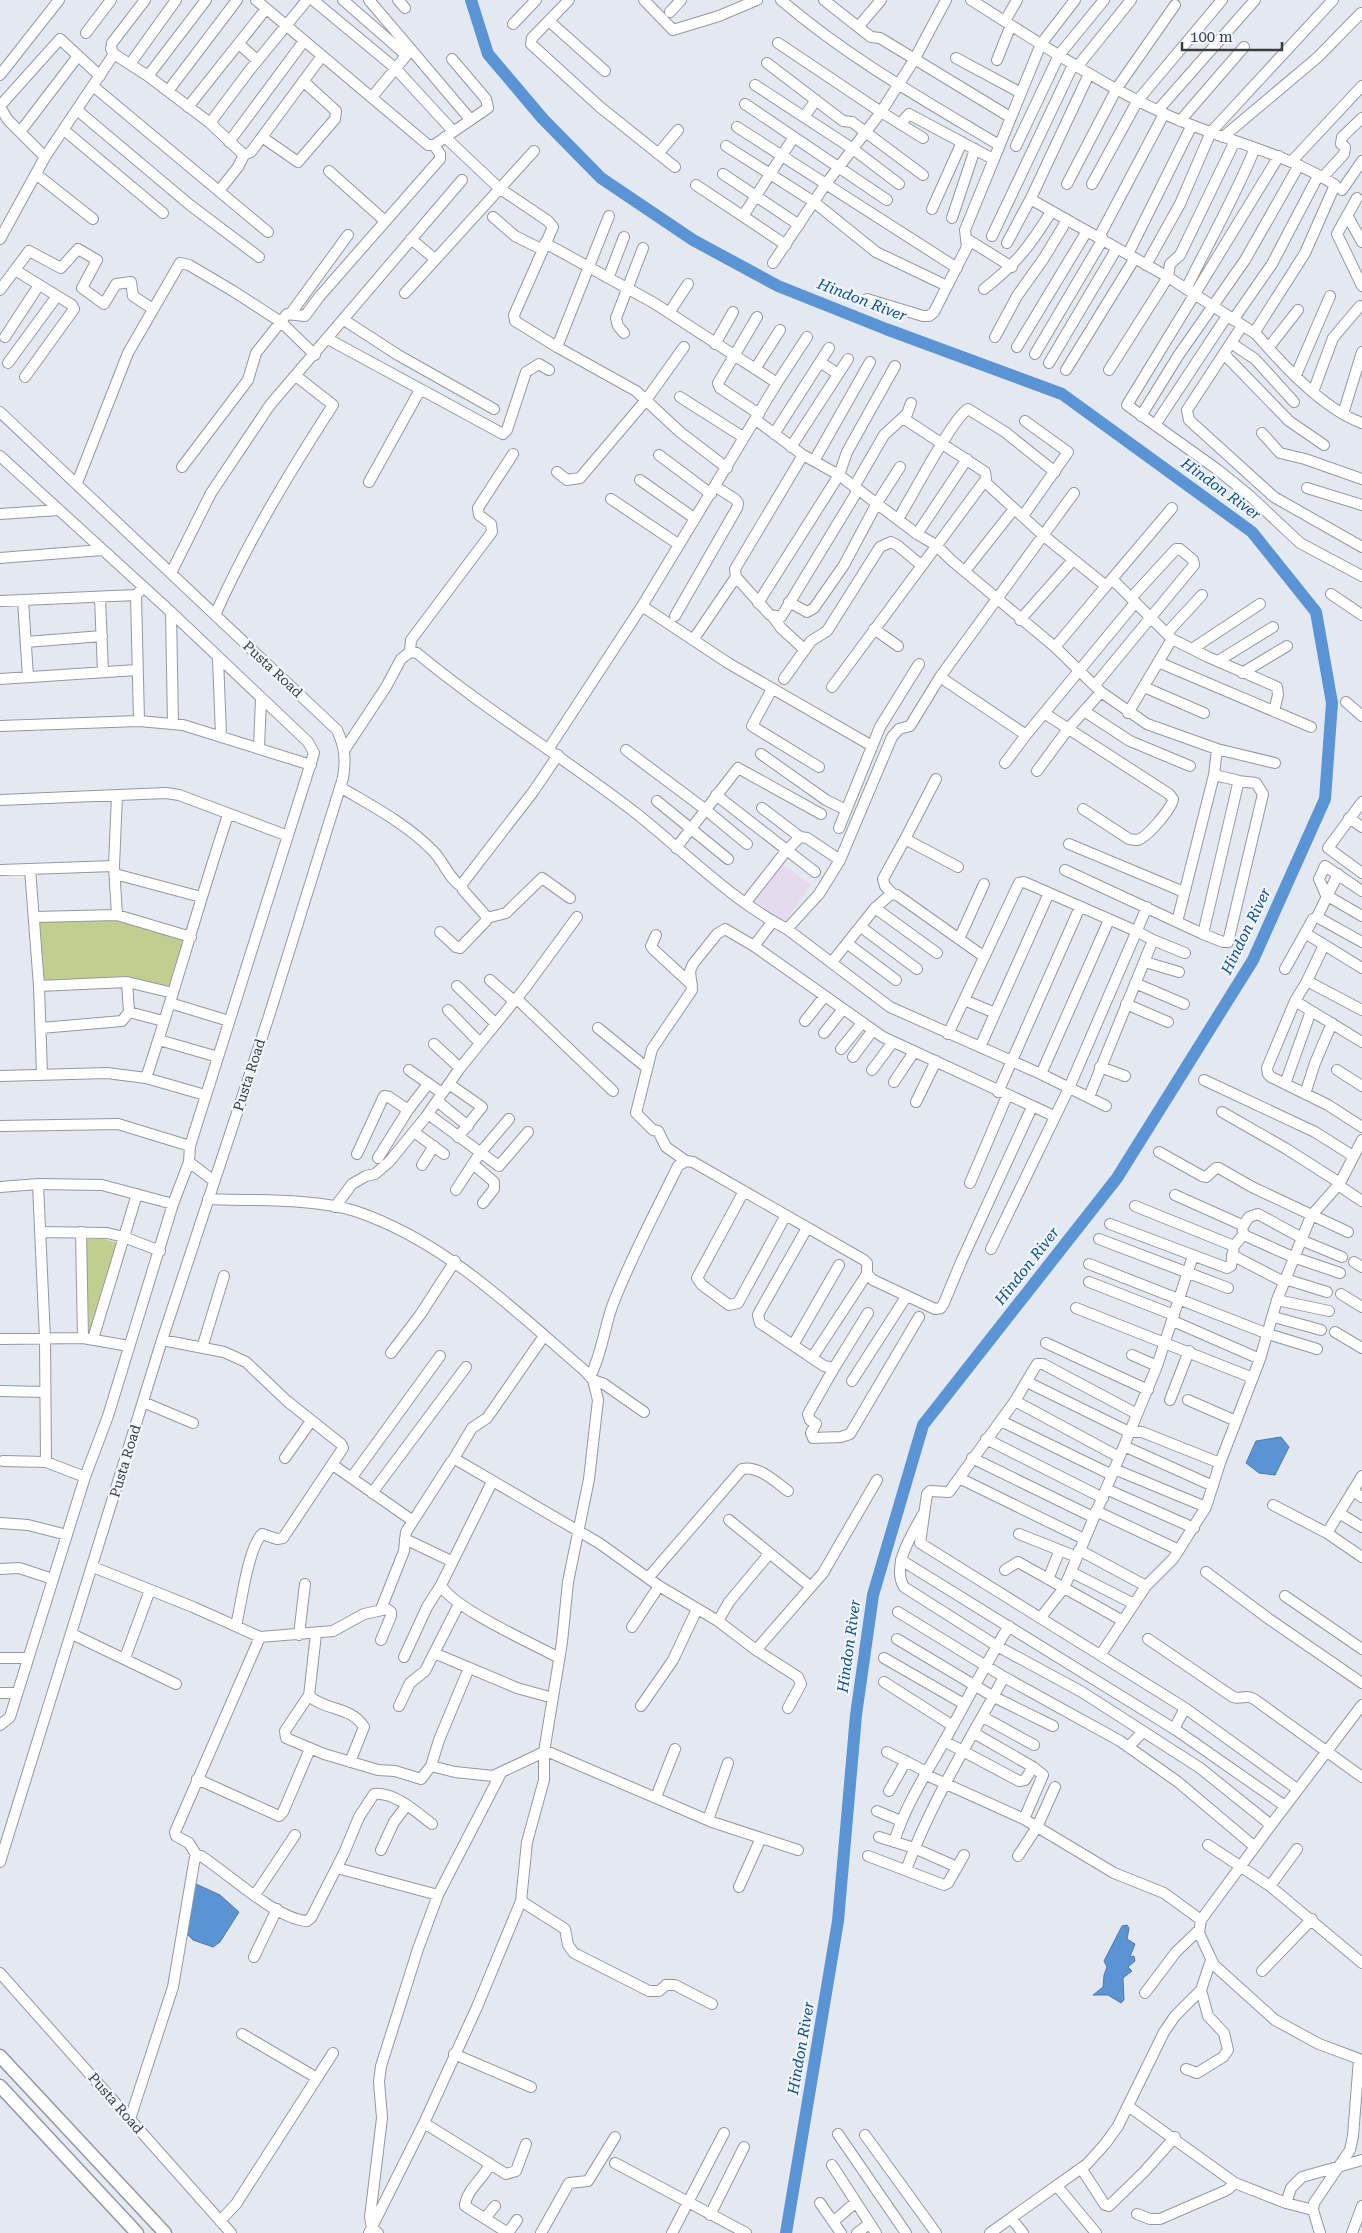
<svg xmlns="http://www.w3.org/2000/svg" width="1362" height="2233" font-family="'Roboto Serif',serif">
<rect width="100%" height="100%" fill="#e4e9f1"/>
<path fill="#e6daee" d="M780,862L811,885L783,925L750,903Z"/>
<path fill="#c1ce8f" d="M120,919L184,939L169,986L128,979L42,982L40,922Z
M86,1239H104L118,1243L89,1335Z"/>
<path fill="#5b94d5" stroke="#517aa8" d="M1281,1437L1289,1447L1275,1475L1259,1473L1246,1463L1256,1441Z
M196,1884L220,1895L239,1912L220,1942L213,1947L193,1940L185,1932Z
M1127,1925L1129,1928L1127,1939L1135,1944L1130,1957L1134,1956L1135,1961L1128,1967L1132,1971L1123,1978L1124,2000L1121,2003L1108,1995H1093L1103,1987L1104,1975L1107,1967L1104,1961L1122,1926Z"/>
<g fill="none" stroke-linecap="round" stroke-linejoin="round">
<path stroke="#5b94d5" stroke-width="12" d="M471,0L488,54L543,119L601,178L693,240L778,286L886,329L1062,394L1252,532L1316,612L1332,703L1325,799L1253,960L1117,1178L923,1425L873,1595L856,1715L838,1921L786,2233"/>
<g stroke="#93989f" stroke-width="12">
<path id="minor" d="M145,0L112,43L111,49L114,54L148,76L210,123L244,155L251,152L322,56
M256,0L428,145H434L488,108L486,99L452,59
M313,0L395,68L453,131
M343,0L406,55
M369,0L470,119
M398,0L405,8
M569,0L532,38L531,44L600,107L675,167
M644,0L673,30L719,16L757,0
M781,0C847,57 924,100 999,145
M824,0L871,37L880,38L1010,117
M971,0C1035,40 1098,83 1167,115C1222,140 1284,152 1335,185L1305,253L1256,330V334C1283,365 1323,409 1362,423
M670,12L681,0
M549,21L605,71
M1005,21L1017,0
M513,24L536,0
M859,26L881,0
M86,33L111,0
M778,43L881,112L923,138
M239,44L257,60
M956,58L1021,93
M997,60L1011,25
M767,63L843,121L852,122L923,175
M130,64L176,0
M1077,67L1131,0
M1089,74L1032,196V200L1168,277L1256,334
M0,75L59,0
M148,76L206,0
M755,85L853,149L899,184
M93,86L268,232
M168,91L237,0
M372,97L410,51
M745,104L887,200
M0,106L60,39L100,76
M0,107L8,120L45,157L114,54
M188,107L266,9
M77,110L190,205L259,257
M1158,110L1255,0
M804,117L816,100
M1180,121L1244,47
M210,123L249,71L307,0
M900,124L909,114L993,159
M737,127L957,268
M64,130L163,213
M20,132L78,56
M262,137L298,162L335,119L336,111L303,81
M445,137L499,188L548,221L553,227L514,315L515,321L557,347L636,391L680,432L727,468
M1223,137L1318,57L1361,13
M229,142L304,41
M726,146L814,202L876,252L947,286
M1016,146L1059,55L1104,0
M658,154L678,130
M1279,156L1127,405L1218,470L1250,496L1300,543L1362,576
M1292,161L1362,86
M329,171L385,221
M36,174L93,219
M723,174L799,225
M1322,178L1344,154L1345,147L1341,144L1342,137L1362,118
M1067,184L1117,88L1175,5
M1092,184L1138,100L1222,0
M696,185L786,245
M1342,190L1362,161
M219,191L238,167L244,155
M1357,198L1337,234L1362,286
M932,209L962,142
M1347,215L1362,242
M743,216L794,137
M493,217L515,236L541,249
M952,218L975,149
M992,236L1073,65
M1099,237L1164,114
M0,239L45,157
M411,239L435,259
M967,239L1012,267
M545,243L654,303L777,383
M1007,243L1032,196
M1128,254L1192,125
M773,263L825,185L881,112L914,60L946,0
M1146,265L1180,204L1211,132L1333,0
M15,270L72,305L74,309L25,377
M609,276L624,237
M984,289C1016,264 1030,246 1051,212
M1186,289C1209,242 1235,197 1255,148
M0,290L29,251L61,268L78,249L97,260L82,288L104,304L116,284L131,282L133,296L153,309
M405,293L534,151
M867,299L923,316H929L934,312L967,247L965,230L1041,44L1075,0
M291,313L348,235
M669,313L688,284
M757,317L718,383L720,388L759,414
M344,320L398,355L494,409
M1233,320L1272,264L1318,176
M1242,326L1187,410L1189,420L1274,497L1362,547
M624,333L618,326L616,318L643,248
M5,337L39,285
M995,337L1017,296L1044,258L1067,220
M328,339L503,434L507,430L526,372L539,364L549,370
M1231,343L1255,359L1294,402
M715,344L733,312
M557,347L609,216
M1017,347L1087,231
M1269,347L1298,310
M1035,354L1103,239
M1224,354L1289,421L1324,445
M820,362L838,374
M8,363L57,296
M1049,363L1117,248
M755,369L780,330
M1066,370L1135,258
M1109,370L1168,277L1170,264L1180,255L1235,141
M1296,375L1330,296
M1313,392L1333,338L1360,306
M680,397L743,437
M0,412L337,730C345,747 346,759 343,778L269,1016L162,1340L0,1862
M1343,414L1362,352
M1141,416L1178,356L1245,260L1299,165
M756,420L803,455L839,475L917,534L936,545L951,560L1055,647L1101,692L1147,724L1217,749L1275,763
M1155,425L1227,316
M1262,433L1280,453L1305,459L1362,479
M774,434L829,348
M791,447L848,359
M659,455L711,494
M803,455L735,569L736,577L770,615L781,617L858,490
M0,456L171,612L308,742L314,753L190,1146L189,1162L214,1181
M814,461L870,362
M182,467L248,380L256,353L287,314L305,316L319,297L440,159V154L434,145
M557,472L567,480L580,478L646,400L684,347
M640,480L694,518
M369,482L420,390
M985,482L1044,536L1106,586L1172,508
M77,483L128,353L180,263L189,265L233,291L281,322L315,355
M854,487L884,435L907,414L911,403
M1307,488L1362,505
M611,499L678,544
M0,514L59,510
M1023,516L1068,452L1025,421
M898,519C910,500 953,417 968,409L1005,432L1055,472
M917,534L967,459
M0,558L102,550
M965,571L1014,509
M171,573L211,493L270,405L462,180
M1112,579L1172,639L1208,657L1277,687L1278,695L1274,711
M1331,594L1362,615
M100,598L103,672
M23,600L28,677
M0,601L136,595
M789,602L807,612L814,608L844,565L877,503L900,467
M758,603L839,475L847,452L895,366
M642,606L728,663L872,746
M171,612L173,724
M215,615C248,541 289,473 333,405L296,376
M675,616L737,508L738,503L735,499L716,487
M773,617L781,628L805,650
M1020,620L1073,560
M874,629L898,646
M1167,633L1202,595
M693,640L736,577
M26,642L102,636
M1055,647L1106,586
M1192,649L1260,604
M410,652L411,640L492,532L491,524L479,515L478,508L513,454
M218,658L221,735
M1218,661L1273,627
M1158,662L1311,727
M1242,673L1287,646
M940,677L1026,735L1135,603
M0,679L137,670
M784,679L811,641L827,631L880,547L891,542L897,545L921,565
M1095,685L1194,565L1193,560L1180,549H1176L1131,598
M832,687L986,479L985,472L903,418
M1144,687L1204,713
M772,689L752,726L819,767
M1346,702L1362,716
M1084,711L1130,741L1190,766
M1044,713L1169,794L1173,799C1172,808 1147,838 1137,840C1135,840 1131,839 1129,839L1083,809
M1128,713L1172,639
M139,721L136,595L144,587
M0,726L139,721L183,725L311,765
M259,747L261,699
M549,748L642,606L777,383L807,337
M345,749L386,687L401,659L410,652L417,653C487,711 565,758 637,814C686,853 731,900 787,929L890,1007L1041,1074L1106,1106
M626,750L706,810L747,844
M761,754L826,800L846,810
M1005,763L1026,735
M1037,771L1068,729L1101,692
M936,779L905,839L958,867
M340,787C372,806 407,824 433,851C444,862 449,879 462,887
M117,795L114,866L117,915
M716,795L815,872
M0,800L166,793L179,795L288,836
M657,801L728,859
M1362,802L1328,848L1362,873
M762,808L800,837
M1349,818L1362,827
M839,828L880,727L919,664
M1069,844L1184,892
M676,848L738,768L821,814
M30,869L39,986L42,1074
M0,870L114,866
M1065,870L1203,934L1223,942H1228L1263,794L1256,783L1238,781
M115,874L201,897
M1362,891L1325,866L1319,879L1326,895L1362,916
M893,894L885,886L883,879L905,839
M746,902L786,851L800,837L807,838L840,860
M875,908L937,953
M35,917L117,915L191,937
M1317,917L1338,874
M487,918L506,913L542,878L570,898
M1177,922L1214,775L1217,749
M861,927L917,969
M787,929L819,894L840,860L892,737L899,729L910,726L940,677L1074,493
M440,932L456,947L460,948L486,921V916L463,890L462,884L533,792L558,755
M1305,933L1362,968
M1203,934L1238,784L1236,780L1214,775
M656,935L651,946L653,949L692,985
M959,939L984,884
M1153,940L1185,953
M848,944L896,980
M754,946L773,921
M832,962L875,908L891,894L897,895L983,956
M1145,962L1179,972
M1285,969L1313,919L1317,917L1362,942
M490,980L514,1001
M1307,981L1324,945
M1135,983L1184,1004
M39,986L127,982L173,993
M457,986L495,1023
M516,998L613,1091
M964,1000L995,1013
M1295,1001L1362,1042
M170,1003L229,1021
M1126,1004L1168,1022
M448,1010L480,1043
M1362,1010L1307,981L1295,1001L1267,1068L1268,1074L1271,1077L1328,1105L1362,1127
M129,1012L163,1021
M805,1021L824,997
M41,1028L122,1021L129,1012L127,982
M598,1028L647,1068
M824,1033L843,1009
M948,1034L1019,883L1024,882L1136,931L1153,940L1089,1097
M159,1040L218,1057
M434,1044L460,1068
M980,1047L1049,893
M841,1049L862,1023
M853,1057L873,1030
M1100,1067L1125,1076
M409,1070L442,1093
M872,1070L893,1042
M1337,1070L1362,1086
M1041,1074L1109,920
M0,1076L107,1073L146,1078L205,1095
M146,1078C175,991 199,902 228,815
M1204,1080L1315,1132L1353,1156
M894,1082L914,1052
M449,1084L482,1107L458,1137
M1285,1084L1311,1011
M998,1092L1080,907
M1305,1094L1315,1063L1332,1023
M437,1101L468,1126
M916,1102L936,1061
M1222,1112L1285,1148L1340,1183
M428,1114L499,1166L528,1132
M0,1126L118,1124L190,1146
M414,1132L444,1154
M1159,1152L1202,1176L1206,1177L1216,1168H1219L1252,1187L1348,1232
M357,1154L384,1096L389,1097L408,1110
M378,1158L408,1110L428,1084
M686,1161L666,1147L658,1131L653,1130L636,1113L652,1049L692,990L690,971L693,964L717,934L725,929L754,946L883,1037L1054,1116
M473,1164L494,1182V1189L483,1203
M422,1165L434,1146
M970,1183L1007,1096
M38,1184L45,1339L46,1462
M1338,1185L1362,1201
M0,1187L38,1184L102,1185L173,1204
M456,1190L480,1153L509,1119
M744,1191L697,1278L702,1285L729,1305L738,1303L786,1215
M1175,1195L1242,1225L1243,1233L1246,1236L1293,1257L1340,1273
M208,1199C252,1201 314,1198 355,1211C445,1241 514,1310 584,1370L593,1380L598,1400L589,1479L568,1582L562,1642L544,1752V1780L527,1842L521,1901L477,2007L424,2123L369,2233
M1135,1206L1234,1246
M335,1207L352,1184L366,1176L375,1174L389,1162L425,1118L460,1068L525,988L577,917
M1110,1224L1227,1268L1231,1266L1234,1246L1243,1235
M1243,1226L1249,1217L1258,1214L1302,1238
M807,1228L761,1309L758,1315L760,1323L824,1366L834,1368L868,1313
M40,1232L107,1233L124,1237L160,1251
M81,1232L83,1338
M1099,1239L1228,1288
M1301,1240L1342,1257
M991,1249L1069,1088L1147,907
M1232,1255L1284,1282
M1354,1262L1362,1267
M1089,1264L1268,1334L1317,1349
M1285,1279L1327,1292
M1089,1282L1174,1315
M1341,1294L1362,1307
M1277,1300L1329,1311
M1076,1308L1253,1378
M1274,1317L1321,1330
M1173,1321L1260,1359L1277,1300L1311,1216L1340,1183L1362,1140
M1335,1332L1362,1348
M0,1339L83,1338L129,1346
M93,1339L137,1194
M162,1340L224,1352L246,1362L287,1401L341,1444L343,1448L283,1538L277,1539L262,1534C248,1548 241,1605 236,1626
M1046,1343L1148,1390
M793,1345L839,1265
M202,1348L224,1276
M391,1353L420,1315L455,1261
M1132,1355L1157,1366
M812,1358L867,1274
M834,1368L808,1414L810,1420L816,1424L811,1433L813,1438L841,1437L850,1434L919,1317
M590,1377C602,1354 604,1328 613,1304C631,1257 656,1211 678,1166L686,1161L693,1162L864,1260L867,1263V1274L873,1280L935,1309L941,1308L944,1303L961,1262L1032,1107
M593,1380L604,1384L644,1412
M852,1381L906,1297
M1027,1382L1129,1432H1142L1220,1463
M0,1391L44,1392
M1170,1400L1189,1351
M1188,1400L1236,1421
M1015,1401L1119,1457
M143,1402L193,1423
M1137,1414L1043,1364H1037L1015,1401L949,1492L930,1491L927,1494L920,1543L1185,1708L1297,1789
M1001,1421L1112,1475
M986,1439L1103,1498
M1124,1446L1213,1486
M285,1458L311,1421
M972,1458L1093,1517
M453,1460L472,1428L487,1418L544,1336
M3,1461L46,1462L85,1477
M333,1465L413,1521
M1114,1469L1206,1507
M352,1477L440,1356
M959,1478L1084,1539
M492,1482L441,1585C452,1608 534,1644 559,1658
M1106,1489L1194,1528
M1353,1491L1362,1497
M372,1493L466,1367
M1273,1505L1327,1533L1362,1557
M1096,1511L1179,1550
M1339,1513L1362,1527
M923,1514C912,1535 891,1565 904,1587L997,1646L1082,1692L1200,1768L1271,1825
M729,1520L811,1587
M0,1523L28,1525L67,1535
M1327,1533L1362,1476
M1019,1534L1077,1557
M405,1539L451,1561
M1079,1550L1146,1586
M901,1560L1176,1730L1285,1806
M93,1567L193,1607L260,1637L333,1631L364,1614L387,1609L391,1612V1616L381,1640
M0,1569L19,1568L53,1579
M1005,1570L1018,1562L1123,1621
M1071,1572L1134,1604
M1206,1572L1269,1619L1362,1683
M648,1578L742,1469C758,1465 776,1482 788,1491
M1048,1579L1060,1550
M1285,1596L1362,1649
M381,1609L404,1551L406,1532L451,1462L455,1459L599,1543L659,1586L718,1621L756,1650L798,1677L801,1684L788,1708
M898,1612L1004,1677L1120,1741L1178,1782L1255,1847
M1041,1617L1064,1588L1112,1475L1157,1366L1193,1256
M718,1621L729,1602L769,1554
M632,1627L659,1586
M72,1634L176,1684
M316,1634L309,1696C326,1711 351,1706 364,1727L350,1762
M299,1635L305,1584
M897,1639L994,1697L1053,1726
M1148,1639L1233,1697C1241,1700 1246,1694 1254,1699L1362,1777
M756,1650L823,1573L877,1480
M434,1653L517,1688L553,1698
M1101,1654L1146,1586L1173,1559L1206,1507L1220,1463L1260,1359
M404,1657L427,1607L441,1585
M0,1658H28
M125,1658L150,1590
M884,1658L964,1704
M884,1682L953,1726
M0,1693H17
M309,1695L285,1731L286,1738L324,1754L378,1770L395,1771L421,1779L431,1766L439,1740L469,1668
M1362,1705L1271,1825L1201,1920L1199,1933L1214,1965L1275,2020L1319,2044L1362,2060
M399,1706L410,1683L425,1671L459,1604
M641,1706L673,1660L697,1609
M983,1717L1034,1745
M0,1725L10,1717L85,1477L108,1416L173,1204L189,1162
M1174,1729L1185,1708
M944,1741L1019,1781L1025,1780L1033,1767L974,1733
M1128,1747L1143,1732
M887,1752L925,1771
M431,1766L455,1772L493,1776L544,1752L551,1753L712,1822L798,1850
M924,1774L1024,1819L1114,1873L1164,1893L1201,1920
M197,1779L279,1816L283,1812L310,1749
M889,1791L906,1761
M656,1797L675,1749
M877,1811L901,1821
M1024,1819L1043,1775L1033,1767
M708,1820L728,1763
M879,1837L914,1848L957,1867
M894,1842C906,1804 926,1774 945,1740C966,1702 986,1663 1009,1626
M1208,1845L1270,1886L1362,1963
M381,1850L394,1822L407,1805
M197,1856L189,1843L176,1836L175,1832L260,1637
M868,1856L944,1885L948,1883L964,1855
M1018,1856L1037,1827L1055,1787
M337,1868L438,1895
M906,1870C931,1802 970,1740 1004,1677
M1270,1886L1297,1849
M739,1887L761,1838
M255,1895L295,1835
M521,1901L565,1929L568,1945L574,1953L649,1991H659L666,1985H675L712,2004
M254,1957L277,1909
M1262,1971L1312,1919
M0,1973L231,2233
M1145,1993L1176,1952L1199,1930
M242,2034L317,2078
M454,2054L531,2087
M1186,2069L1197,2073L1223,2057L1228,2050L1224,2033L1208,2016L1201,1990
M1128,2106L1235,2183L1286,2203L1313,2210
M130,2119L173,1987L195,1857L201,1856C229,1874 276,1919 307,1921L311,1918L344,1853L359,1817L374,1794C395,1792 416,1812 432,1824
M424,2123L506,2174L516,2171L526,2144
M838,2134L906,2233
M865,2135L936,2233
M489,2163C488,2176 466,2188 465,2206L508,2233
M615,2163L746,2233
M832,2165L876,2233
M1081,2168L1105,2205L1109,2206L1144,2172L1175,2137
M1057,2186L1096,2233
M820,2203L841,2233
M1286,2203L1291,2188L1302,2177L1362,2160
M1137,2214L1150,2219H1160L1227,2190L1235,2183
M710,2215L744,2147
M485,2218L495,2206
M1011,2218L1023,2233
M220,2221L236,2204L333,2053
M833,2222L856,2202
M378,2233L372,2228L370,2217L382,2118L379,2082L381,2066L418,1949L438,1895L500,1775
M508,2233L517,2220
M541,2233L569,2183L588,2181L615,2137
M672,2233L724,2133
M857,2233L869,2224
M990,2233L1087,2164L1105,2144L1118,2126L1164,2032L1175,2016L1201,1990L1211,1960
M1320,2233L1313,2210L1314,2203L1350,2150L1353,2136L1359,2059
M1352,2233L1362,2206"/>
</g>
<g stroke="#93989f" stroke-width="15">
<path id="major" d="M0,2056L165,2233
M0,2086L137,2233"/>
</g>
<use href="#minor" stroke="#fff" stroke-width="10"/>
<use href="#major" stroke="#fff" stroke-width="12"/>
</g>
<g text-anchor="middle" stroke-width="4.5" stroke-linejoin="round" paint-order="stroke">
<g font-size="14" fill="#3a3c3f" stroke="#f1f7ff">
<text transform="translate(273 669) rotate(43)" y="5">Pusta Road</text>
<text transform="translate(249 1075) rotate(-72)" y="5">Pusta Road</text>
<text transform="translate(125 1461) rotate(-73)" y="5">Pusta Road</text>
<text transform="translate(116 2103) rotate(49)" y="5">Pusta Road</text>
</g>
<g font-size="15" font-style="italic" fill="#0d4a86" stroke="#f1f7ff">
<text transform="translate(862 300) rotate(21)" y="5">Hindon River</text>
<text transform="translate(1221 489) rotate(36)" y="5">Hindon River</text>
<text transform="translate(1246 931) rotate(-64)" y="5">Hindon River</text>
<text transform="translate(1027 1266) rotate(-52)" y="5">Hindon River</text>
<text transform="translate(849 1646) rotate(-82)" y="5">Hindon River</text>
<text transform="translate(801 2048) rotate(-80)" y="5">Hindon River</text>
</g>
</g>
<path d="M1182 42v8h100v-8" fill="none" stroke="#3a3c3f" stroke-width="2.5"/>
<text x="1190" y="42" font-size="15" fill="#3a3c3f" stroke="#f1f7ff" stroke-width="4" paint-order="stroke">100 m</text>
</svg>
